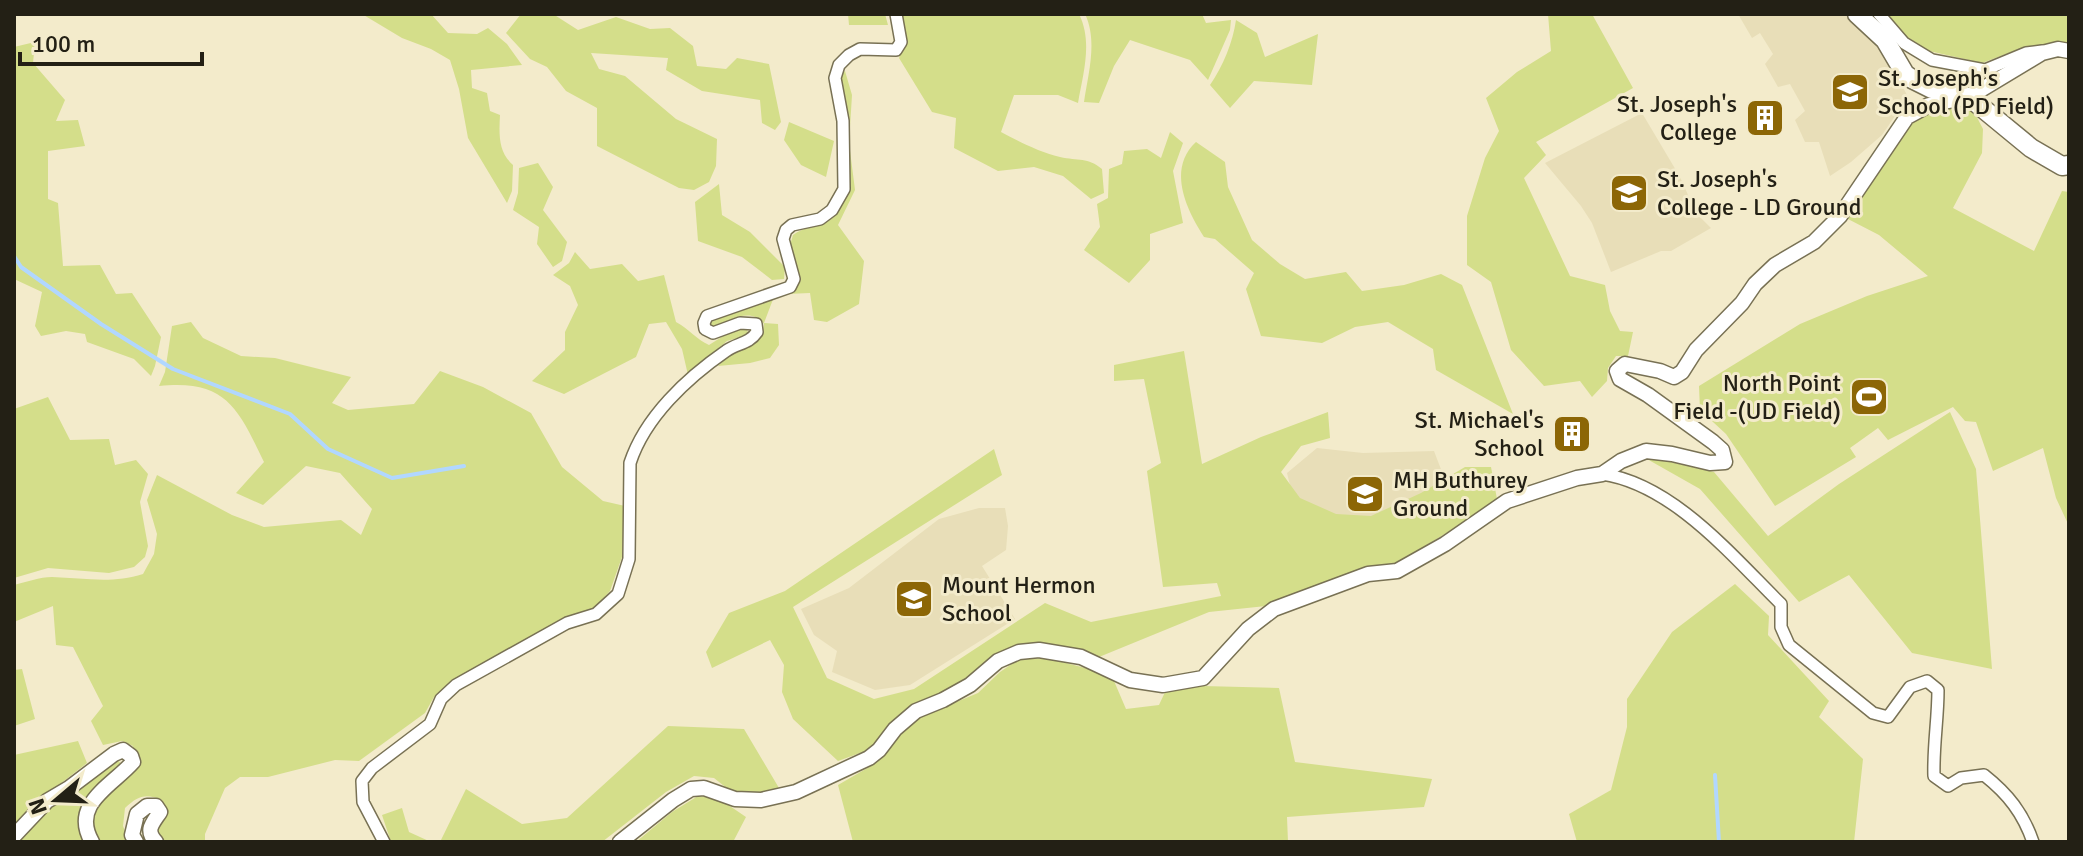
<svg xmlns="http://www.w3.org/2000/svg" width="2083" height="856" font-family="Signika,sans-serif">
<rect width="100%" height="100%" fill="#f3ebcb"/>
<path fill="#e8deb8" d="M1738,14H1844L1881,45L1908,97L1882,135L1851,162L1830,176L1819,142H1805L1795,120L1805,111L1790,84L1778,87L1765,64L1773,54L1760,33L1752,38Z
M1642,113L1680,177L1696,213L1711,228L1671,251H1661L1611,272L1592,223L1581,206L1545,163Z
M1317,448L1363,453L1434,451L1447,485L1382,523H1333L1294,502L1287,473Z
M979,508H1005L1008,526L1006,550L982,566L1015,619L910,685L875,690L832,672L837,651L814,635L801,609L849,588L939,519Z"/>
<path fill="#d4de8a" d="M362,14H431L448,33L477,34L488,28L507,44L522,65L471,70L472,88L487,93L490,111L500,115C499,134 498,152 513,165L512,191L507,203L468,138L459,89L450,60L431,49L402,38Z
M521,14H553L578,30L616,17L650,29L670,28L693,46L697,66L726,69L737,58L769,64L781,122L775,130L762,123L760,100L702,91L666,70L668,58L591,53L599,69L625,76L676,119L717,139L716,166L709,182L694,190L679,188L597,146V108L566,91L547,67L530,59L506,33Z
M848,14H885L888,25H849Z
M899,14H1079C1093,42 1083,74 1078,103L1058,95H1014L1001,132C1020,142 1039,152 1060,157C1078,161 1088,157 1102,169L1104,193L1091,199L1063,176L1034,167L998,171L954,148L956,118L932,112L899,58L904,43Z
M1085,14H1202L1206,23L1231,20L1230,30L1208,80L1190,60L1130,40L1114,66L1099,103L1084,102C1088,74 1098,41 1085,14Z
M1548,14H1592L1633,88L1536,142L1546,155L1524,178L1570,276L1605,285L1610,311L1620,331L1633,332L1628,356H1616L1608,368L1607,381L1592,397L1580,381L1544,386L1511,350L1491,282L1467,265V216L1485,158L1499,131L1486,98L1517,72L1551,51Z
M1886,14H2069V47L2056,45L2022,48L1982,63L1929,51L1904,35Z
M1236,20L1257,33L1265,57L1318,34L1312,85L1254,81L1230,108L1210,85C1223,66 1233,42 1236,20Z
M35,42L33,63L65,100L56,121L78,120L85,146L48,151V199L58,203L63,266L100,265L116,294L132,293L161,337L155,366L151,376L134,359L87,342L85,334L66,331L41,336L35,326L42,292L14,279V47Z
M845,71L852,95L849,143L855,190L838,225L864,261L859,304L827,322L814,320L810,293L787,294L797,278L790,245L793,235C803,227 814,228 825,223C838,217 844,201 850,190L845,165L846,102L839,76Z
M1969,102L1983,129L1982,153L1953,208L2034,251L2062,191L2069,192V526L2056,498L2043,448L1993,471L1976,422L1965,421L1953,407L1888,440L1878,428L1850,448L1856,457L1775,506L1726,434L1700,410L1699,386L1800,324L1867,296L1928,276L1879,235L1846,218L1910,121L1922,113Z
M789,122L834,141L826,177L801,165L784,140Z
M1170,132L1183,143L1173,171L1183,223L1150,234V260L1129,283L1084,250L1100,227L1097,204L1108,198L1109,169L1122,164L1124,151L1147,149L1161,158Z
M1196,142L1225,162L1228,187L1252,240L1280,264L1305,279L1346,272L1362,291L1404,285L1441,274L1462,285L1513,414L1436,370L1433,349L1388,322L1355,327L1322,343L1261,336L1246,289L1254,273L1215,239L1204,237C1186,209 1167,169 1196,142Z
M538,163L553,187L543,210L567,242L562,261L553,267L537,244L539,227L513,210L518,193L519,168Z
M719,184L722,215L750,232L785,267L784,279L772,280L742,257L698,241L695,202Z
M575,252L590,269L622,264L638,281L664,275L676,322C689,329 697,340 709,345L728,333L747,327L748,335L727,341L688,375L682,349L666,322L649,324L636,357L564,394L532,381L565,350V332L578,305L570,286L553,275L569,263Z
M775,294L764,323L778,324L779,345L770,358L750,363L718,366C723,361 729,356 735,352C749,344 762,343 764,324C750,306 730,321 712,328L709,325L710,319Z
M191,322L203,338L241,356L275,358L351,377L332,403L348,410L414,404L440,371L483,387L531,413L562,467L603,501L625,506L622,557L610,591L595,608L562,619L452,682L434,697L425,713L359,761L335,760L268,777H240L225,788L205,834V842H163C155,832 159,823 165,814L162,800C145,793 138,796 125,808L123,826L129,842H100C74,815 118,781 135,761L133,746L122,741L103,745L91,721L103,706L73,647L56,645L53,606L14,622V585C26,582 40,577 52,577C84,578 112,584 143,574L154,554L157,534L147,500L157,475L232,515L264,527L341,520L361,535L372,509L340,473L306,466L263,505L236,493L264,462C238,408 226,379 159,386L165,372L172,326Z
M1184,351L1202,464L1261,437L1328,412L1330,438L1301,446L1281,472L1300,498L1336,514L1371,516L1421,493L1465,467H1491L1497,499L1461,524L1394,565L1368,568L1266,606L1209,612L1099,657L1080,651L1039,646L975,675L871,749L838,761L793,719L782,692L784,665L770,640L712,668L706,652L729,613L785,591L994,449L1002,475L793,607L827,678L874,699L914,689L1045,603L1091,622L1221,596L1217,583L1163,587L1147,471L1161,463L1144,379L1114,381V365Z
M48,397L70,440L109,439L115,465L136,460L148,474L140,502L148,546L145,557L134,567L109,573L48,568L14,578V409Z
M1950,412L1976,469L1992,669L1912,653L1849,575L1799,602L1700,489L1647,459L1649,457L1714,472L1768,536L1839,484Z
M1735,584L1769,616L1768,635L1829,701L1819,717L1863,759L1854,842H1577L1569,814L1611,790L1627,727V699L1672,632Z
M1047,658L1089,669L1114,681L1126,709L1159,705L1166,690L1203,686L1279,688L1295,762L1432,779L1424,807L1287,817L1288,842H853L838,785L876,763L901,731L920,717L978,693L1000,672L1019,659Z
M22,669L35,719L14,726V670Z
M668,726L744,729L779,788L757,794L733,793L714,778L694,776L666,792L602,842H440L466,789L522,824L567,818Z
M78,741L87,763L46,795L14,826V755Z
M117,759L123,766C97,787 66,805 86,842H20L18,838L48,804Z
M698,796L718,798L746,817L733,842H636L672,812Z
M402,808L409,832L431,842H391L382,815Z"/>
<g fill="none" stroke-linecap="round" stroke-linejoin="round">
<path stroke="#b1d7ff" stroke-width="4" d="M14,256L21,267L101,324L173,369L290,414L328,449L392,478L464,466
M1715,775L1719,842"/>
<g stroke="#787154" stroke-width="14">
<path id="minor" d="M1879,14L1904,43L1932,60L1985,70L2026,53L2042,51
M1602,474C1673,484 1733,557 1781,604V627L1789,645L1873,713L1888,717L1910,687L1927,681L1938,690C1938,719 1933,747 1934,776L1948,786L1961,778L1984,775C2008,794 2023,813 2033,842
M384,842L363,802L362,781L372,768L430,724L441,699L456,685L567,623L596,614L618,594L629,559L630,463C645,417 687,378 726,351C737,343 749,344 757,332L756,324L740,323L713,333L705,329L704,323L707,316L790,287L794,279L783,239L786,230L792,225L820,219L832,210L844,189L843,121L835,78L839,65L849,55L860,49L896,50L901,42L896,14"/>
</g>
<g stroke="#787154" stroke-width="17">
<path id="secondary" d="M14,836L47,801L69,788L114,754L123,750L131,756L133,762C112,786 70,804 92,842
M136,842L132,835L137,814L147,806H156L160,812C152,824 145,830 156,842
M620,842L673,800L691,789L704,788L735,799L761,800L796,792L869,758L879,750L895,729L916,711L943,700L970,685L998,661L1019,652L1039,650L1081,657L1130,680L1163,685L1203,678L1248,629L1274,609L1368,574L1397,571L1445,544L1507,501L1577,478L1602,474L1621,461L1646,451L1672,454L1710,463L1725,462L1722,450L1713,442L1648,395L1620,379L1617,371L1625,364L1660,371L1674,377L1682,372L1696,350L1742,303L1755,284L1775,265L1814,242L1840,216L1907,117L1929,105L1969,97L2042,53L2058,49L2069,51"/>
</g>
<g stroke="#787154" stroke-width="21">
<path id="trunk" d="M1857,14L1885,40L1905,74L1912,79L1932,89L1969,97L2031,148L2062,166L2069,165"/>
</g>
<use href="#minor" stroke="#fff" stroke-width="11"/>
<use href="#secondary" stroke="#fff" stroke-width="14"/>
<use href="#trunk" stroke="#fff" stroke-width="18"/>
</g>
<defs>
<g id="school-square" transform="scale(2)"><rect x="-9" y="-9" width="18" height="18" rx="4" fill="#8c6606" stroke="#f3ebcb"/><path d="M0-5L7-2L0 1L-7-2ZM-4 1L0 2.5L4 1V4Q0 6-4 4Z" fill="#fff"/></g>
<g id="building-square" transform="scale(2)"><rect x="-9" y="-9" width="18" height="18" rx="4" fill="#8c6606" stroke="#f3ebcb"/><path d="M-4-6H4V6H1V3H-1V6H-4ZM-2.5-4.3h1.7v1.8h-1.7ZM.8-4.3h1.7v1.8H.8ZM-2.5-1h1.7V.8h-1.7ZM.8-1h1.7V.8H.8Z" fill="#fff"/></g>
<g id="stadium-square" transform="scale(2)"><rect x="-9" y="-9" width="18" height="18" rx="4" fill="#8c6606" stroke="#f3ebcb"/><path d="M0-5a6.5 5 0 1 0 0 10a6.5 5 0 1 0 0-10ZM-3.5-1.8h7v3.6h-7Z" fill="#fff"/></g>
</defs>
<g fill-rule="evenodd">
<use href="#school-square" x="1850" y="92"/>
<use href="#building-square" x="1765" y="118"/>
<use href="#school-square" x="1629" y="193"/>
<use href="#stadium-square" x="1869" y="397"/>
<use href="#building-square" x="1572" y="434"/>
<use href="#school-square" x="1365" y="494"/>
<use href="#school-square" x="914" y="599"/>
</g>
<g text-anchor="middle" stroke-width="6" stroke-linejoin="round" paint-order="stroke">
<g font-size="24" fill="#232015" stroke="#f3ebcb" text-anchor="start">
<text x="1878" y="86">St. Joseph's<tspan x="1878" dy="28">School (PD Field)</tspan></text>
<text x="1737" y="112" text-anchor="end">St. Joseph's<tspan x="1737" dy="28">College</tspan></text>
<text x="1657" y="187">St. Joseph's<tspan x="1657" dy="28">College - LD Ground</tspan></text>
<text x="1841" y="391" text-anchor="end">North Point<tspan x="1841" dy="28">Field -(UD Field)</tspan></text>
<text x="1544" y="428" text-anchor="end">St. Michael's<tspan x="1544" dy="28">School</tspan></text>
<text x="1393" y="488">MH Buthurey<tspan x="1393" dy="28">Ground</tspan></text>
<text x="942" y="593">Mount Hermon<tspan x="942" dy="28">School</tspan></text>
</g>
</g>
<rect width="2083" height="856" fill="none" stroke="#232015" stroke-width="32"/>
<g transform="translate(56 800) rotate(251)" stroke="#f3ebcb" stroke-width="6" paint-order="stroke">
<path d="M0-6L14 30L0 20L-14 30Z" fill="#232015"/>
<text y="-12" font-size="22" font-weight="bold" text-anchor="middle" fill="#232015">N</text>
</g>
<path d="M20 52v12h182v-12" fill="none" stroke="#232015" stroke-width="4"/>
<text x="32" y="52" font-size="24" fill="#232015" stroke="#f3ebcb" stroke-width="6" paint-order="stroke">100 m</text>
</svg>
